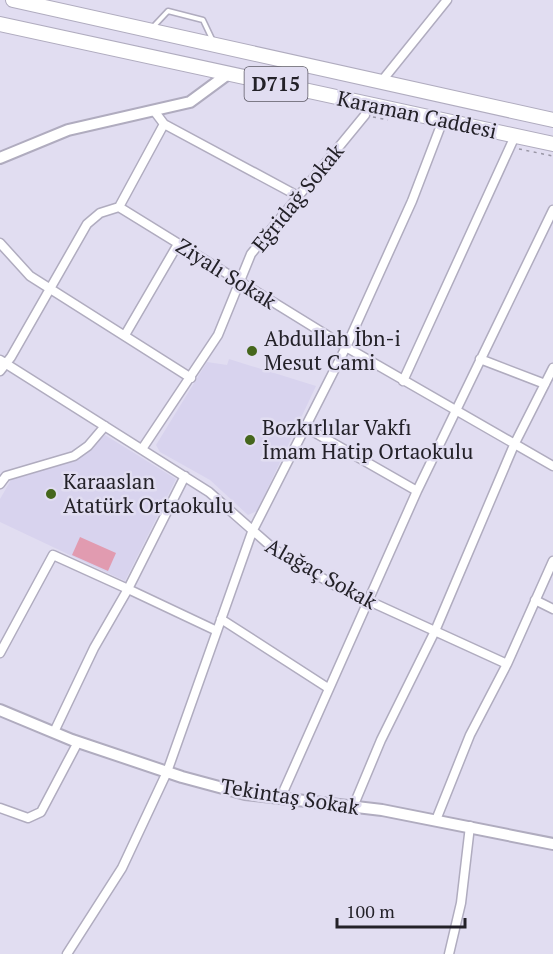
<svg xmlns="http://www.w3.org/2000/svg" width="553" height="954" font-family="'PT Serif',serif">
<rect width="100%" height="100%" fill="#e1ddf1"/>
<path fill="#d8d3ee" d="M229,359L316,386L257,511L248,515L210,480L160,452L156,445L207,362L227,365Z
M105,435L176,479L125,581L0,522V499L11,480L19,475L79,459Z"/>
<path fill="#e19bb0" d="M80,537L116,553L108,571L72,555Z"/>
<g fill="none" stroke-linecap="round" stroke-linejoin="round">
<g stroke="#b0acbf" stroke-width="7">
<path id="service" d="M153,27L168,11L203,20L212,39"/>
</g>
<g stroke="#b0acbf" stroke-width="11">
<path id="minor" d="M381,82L447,0
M164,124L298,196
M119,207L346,347L553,466
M0,243L30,276L191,378
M125,335L178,244
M480,359L545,384
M0,360L209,492L275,550L334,585L507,664
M0,371L11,357L87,224L100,213L119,207L164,124L155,112
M403,381L515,136
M305,427L417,491
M142,449L218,335L251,254L365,115L367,104
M0,484L6,476L74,456L88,446L105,426
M535,600L553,609
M221,619L328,688
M217,631L252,532L346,347L412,201L443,120
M0,653L53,555L128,589L94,648L54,732
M280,799L417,491L553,210
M353,807L381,740L435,631L514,445L553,368
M0,808L28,818L41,812L78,742
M436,820L470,735L507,664L553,561
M67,954L122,868L167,772L217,631L128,589L185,476
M449,954L461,903L470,826"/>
</g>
<g stroke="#b0acbf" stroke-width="14">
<path id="tertiary" d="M0,158L68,130L190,102L228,74
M0,710L72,740L182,777L245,794L382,810L553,844"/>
</g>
<g stroke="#b0acbf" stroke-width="16">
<path id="trunk" d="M13,0L553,120
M0,24L553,144"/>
</g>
<path stroke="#9996a5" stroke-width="1.5" stroke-dasharray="3 4.5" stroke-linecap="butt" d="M373,117L388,120
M519,149L553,156"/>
<use href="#service" stroke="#fff" stroke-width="4"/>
<use href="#minor" stroke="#fff" stroke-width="8"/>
<use href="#tertiary" stroke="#fff" stroke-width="10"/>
<use href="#trunk" stroke="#fff" stroke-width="14"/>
</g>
<g fill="#45661c" stroke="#e1ddf1" stroke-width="2">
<circle cx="252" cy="351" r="6"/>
<circle cx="250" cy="440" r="6"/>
<circle cx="51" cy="494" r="6"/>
</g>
<g text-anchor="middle" stroke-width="5" stroke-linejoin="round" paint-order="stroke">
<rect fill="#e1ddf1" stroke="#5c5964" stroke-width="1.5" x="244.5" y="67" width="63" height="34" rx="4.5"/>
<g font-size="20" font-weight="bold" fill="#232128">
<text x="276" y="91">D715</text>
</g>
<g font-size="21" fill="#232128" stroke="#e1ddf1">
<text transform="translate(417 115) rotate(12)" y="7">Karaman Caddesi</text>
<text transform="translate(298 198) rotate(-51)" y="7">Eğridağ Sokak</text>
<text transform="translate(226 274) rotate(32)" y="7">Ziyalı Sokak</text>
<text transform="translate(321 574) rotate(29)" y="7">Alağaç Sokak</text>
<text transform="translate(290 797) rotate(9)" y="7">Tekintaş Sokak</text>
</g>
<g font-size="21" fill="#232128" stroke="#e1ddf1" text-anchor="start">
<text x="264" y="346">Abdullah İbn-i<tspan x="264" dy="24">Mesut Cami</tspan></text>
<text x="262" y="435">Bozkırlılar Vakfı<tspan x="262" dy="24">İmam Hatip Ortaokulu</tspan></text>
<text x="63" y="489">Karaaslan<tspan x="63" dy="24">Atatürk Ortaokulu</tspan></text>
</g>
</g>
<path d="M337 918v9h128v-9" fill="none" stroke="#232128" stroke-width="3"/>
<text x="346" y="918" font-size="18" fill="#232128" stroke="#e1ddf1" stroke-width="4.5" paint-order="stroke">100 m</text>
</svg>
